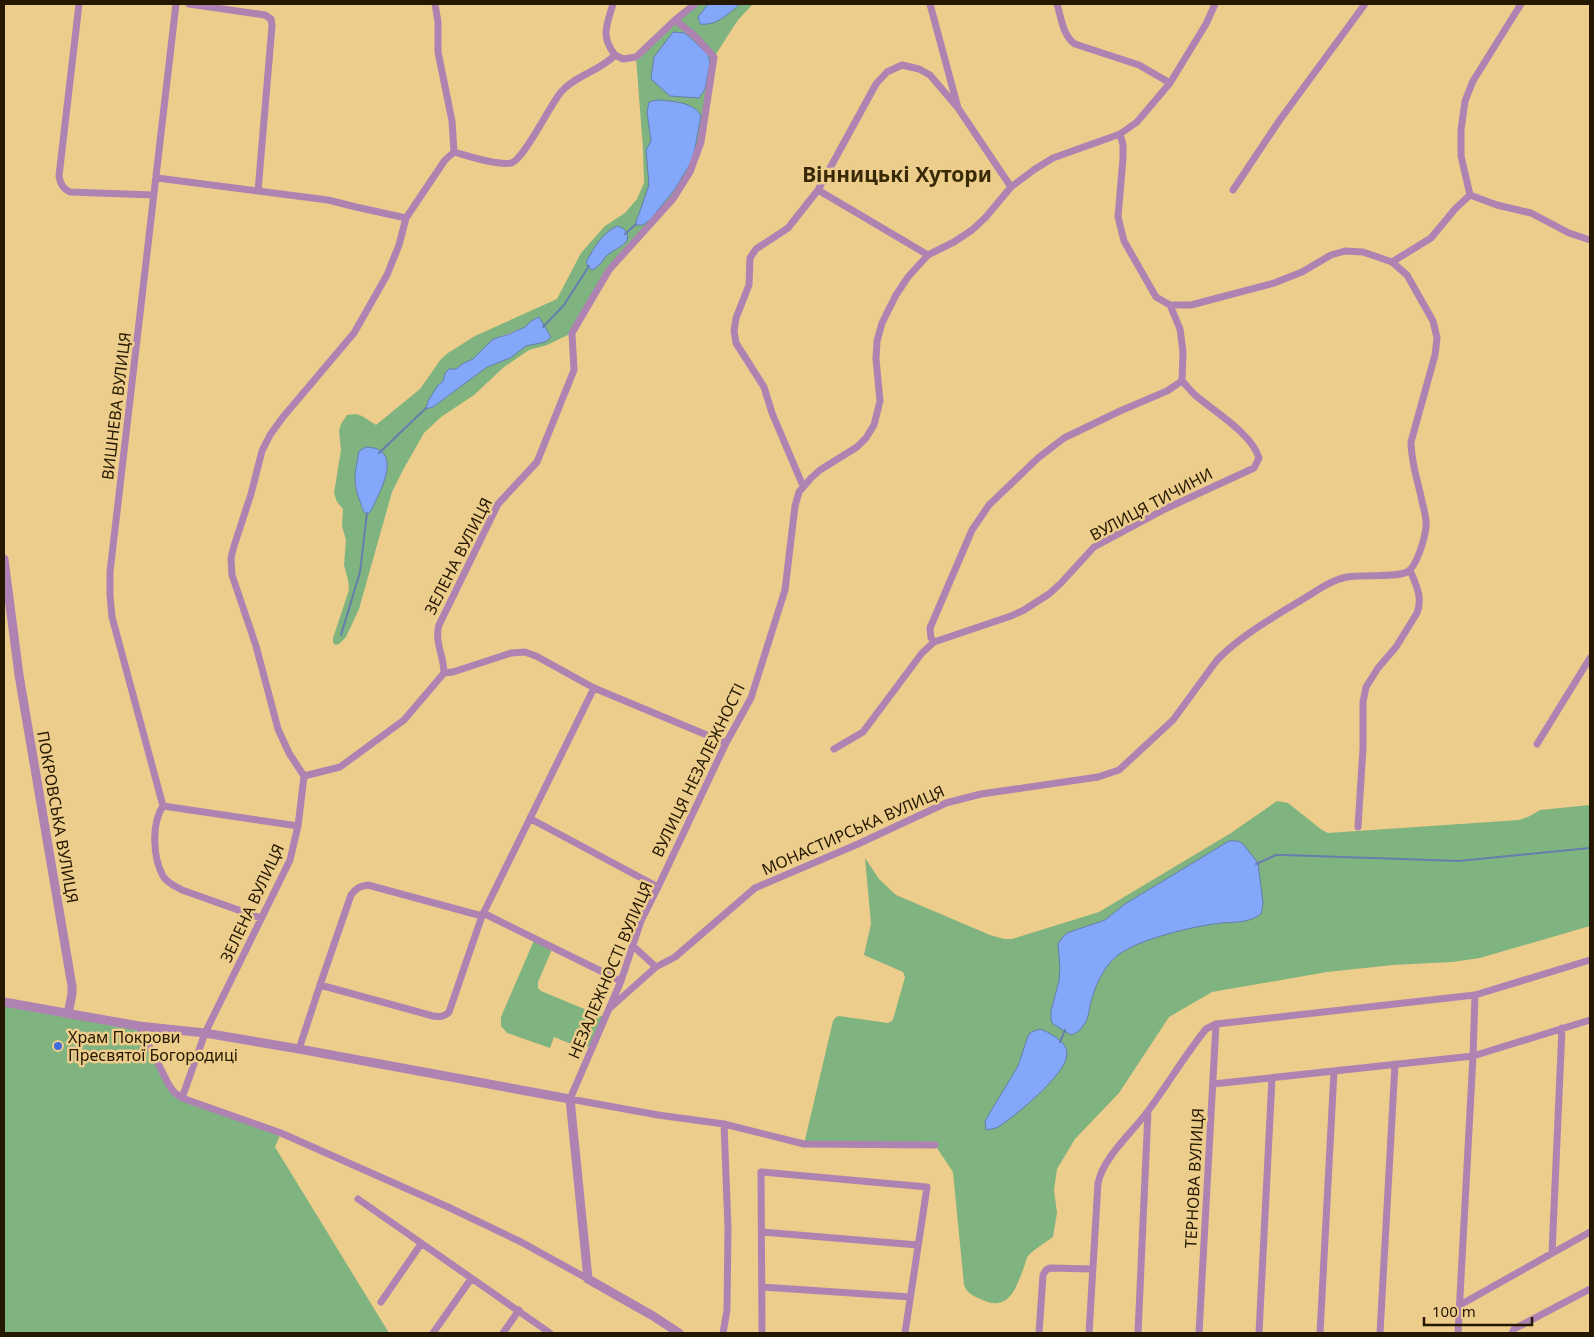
<svg xmlns="http://www.w3.org/2000/svg" width="1594" height="1337" font-family="'Noto Sans',sans-serif">
<rect width="100%" height="100%" fill="#edcd8c"/>
<path fill="#7fb37f" fill-rule="evenodd" d="M695,4H753L738,20L714,57L705,122L684,182L609,270L572,333L547,345L529,350L504,367L474,395L441,417L424,433L403,470L392,492L359,609L346,637L339,644L335,645L333,642V638L349,590L348,580L344,565L346,540L342,526L343,509L337,502L334,493L341,450L339,431L341,424L347,415L356,414L362,416L376,425L420,389L441,359L448,353L475,336L557,299L581,253L605,226L625,213L637,199L644,183L643,149L636,57ZM539,317L551,337L545,342L526,346L510,358L487,367L433,407L438,385L462,364L473,359L493,339L525,327L531,321ZM370,447L387,470L381,488L369,513L363,511L355,486V475L359,451Z
M1277,801L1288,803L1322,830L1328,833L1519,820L1530,816L1540,810L1590,805V926L1480,958L1452,962L1393,965L1327,972L1212,992L1169,1017L1119,1093L1075,1139L1057,1169L1054,1190L1057,1213L1053,1237C1046,1242 1033,1250 1028,1256C1026,1259 1025,1264 1024,1267C1017,1285 1010,1311 985,1301C976,1297 968,1295 964,1285L953,1172L935,1145L804,1144L833,1021L836,1017L839,1016L888,1023L892,1021L894,1016L905,977L903,972L864,955L871,924L865,858L879,879L896,895L990,935L1004,939H1012L1099,912L1231,833Z
M535,938L553,947L538,982V988L541,991L606,1018L593,1047L576,1046L554,1037L550,1048L507,1033L501,1026V1017Z
M4,1002L139,1026L174,1092L281,1133L275,1147L389,1333H4Z"/>
<path fill="#83a8f9" stroke="#667dae" d="M708,4H740C728,14 717,26 700,24L698,17Z
M673,32L685,33L708,54L710,63L705,89L699,98L670,96L651,79L654,57Z
M657,100C671,101 695,102 701,116L693,159L675,189L651,219L643,225H635L649,185L646,150L651,141L647,112L649,102Z
M617,226C621,227 625,229 627,233C631,244 616,248 610,253C601,259 604,264 592,270L588,267L586,262C594,248 602,233 617,226Z
M539,317L551,337L545,342L526,346L510,358L487,367L433,407L426,409L428,401L438,385L443,381L445,373L449,369H456L462,364L473,359L493,339L509,334L525,327L531,321Z
M366,447C397,448 387,476 379,494C375,501 373,510 367,515C363,511 362,509 361,504C352,482 355,473 359,451Z
M1229,841H1238L1243,844L1258,863L1263,903L1261,914C1249,923 1235,922 1221,923C1194,926 1139,939 1118,955C1103,967 1095,986 1090,1005C1089,1012 1088,1020 1083,1026C1080,1031 1076,1033 1071,1035L1053,1024L1051,1020V1011L1059,981L1060,968L1058,944L1062,938L1067,933L1105,920L1125,904Z
M1040,1029C1046,1031 1049,1033 1054,1036C1061,1041 1067,1045 1067,1054C1067,1074 1014,1117 998,1127C994,1129 990,1129 986,1130L985,1121L1018,1066L1028,1036L1031,1032Z"/>
<g fill="none" stroke-linecap="round" stroke-linejoin="round">
<path stroke="#667dae" stroke-width="2" d="M625,234L636,224
M543,327L564,305L589,266
M379,453L426,408
M341,635L360,572L367,513
M1256,864L1276,855H1284L1459,861L1590,848
M1060,1042L1065,1030"/>
<path stroke="#af83b1" stroke-width="7" d="M79,4L59,176C60,184 63,189 70,192L154,195
M176,4L110,572V595L112,617L163,806L298,826
M189,4L265,15L271,19L272,26L258,191
M613,4C607,25 600,36 615,55
M930,4L958,108L1011,187
M1057,4C1061,17 1063,36 1075,44L1139,65L1170,83
M454,152C468,156 498,166 511,163C523,161 550,105 561,92C576,75 600,71 615,55L623,59L636,57L675,20L695,4
M157,178L328,200L356,207L406,218
M818,190L928,255
M1233,190L1279,121L1365,4
M1470,195L1461,156V130L1465,101L1473,81L1521,4
M1470,195L1497,205L1531,213L1569,233L1590,240
M1392,262L1431,238L1455,209L1470,195
M803,486L772,413L764,387L736,343L734,331L736,318L749,285L750,258L756,249L788,228L818,190L876,84L887,72L902,65L919,69L930,75L958,108
M934,642L931,638L930,628L972,530L989,505L1038,458L1064,438L1120,411L1167,391L1182,381L1183,352L1180,329L1170,305
M444,673C444,656 434,641 439,625L498,504L537,462L574,370L572,333L609,270L673,199L690,172L701,142L714,57L695,36L675,20
M1537,744L1590,658
M834,749L863,732L922,653L934,642L1011,616L1024,610L1049,594L1061,583L1094,547L1165,509L1254,468L1259,458C1252,434 1215,412 1195,395C1191,391 1186,385 1182,381
M304,776L289,753L278,729L256,646L232,575L231,558L234,546L251,494L262,451L270,435L283,417L354,333L387,275L399,245L406,218L445,160L454,152L452,121L438,52V22L435,4
M163,806C151,824 153,858 163,876C167,883 175,886 182,890L261,918
M531,819L658,887
M1358,827L1363,748V702L1366,687L1378,668L1396,647L1417,613C1423,597 1416,585 1410,570
M483,913L621,981
M633,946L656,967
M320,985L351,895C356,888 360,886 368,885L482,916
M611,1007L656,967L675,957L755,888L858,844L946,803L981,794L1098,777L1119,770L1173,720L1217,660C1241,635 1274,617 1303,599C1317,591 1331,580 1347,577C1363,574 1394,578 1407,572C1417,567 1425,537 1426,527C1427,519 1424,510 1422,501C1418,482 1411,462 1411,442L1435,355L1437,338L1433,321L1407,275L1392,262L1363,252L1345,251L1331,255L1302,272L1274,283L1191,305H1170L1156,297L1124,241L1118,217L1123,158V145L1120,134
M139,1026L169,1085L174,1092L182,1098L281,1133L448,1207L521,1242L588,1279
M299,1049L320,985L433,1016C440,1017 444,1017 449,1012L482,916L594,688
M1213,1084L1473,1056L1590,1020
M182,1098L205,1033L290,860L298,826L304,776L340,767L404,720L444,673L453,672L511,653L525,652L536,656L594,688L726,743
M935,1145L804,1144L724,1124L658,1115L570,1099L621,981L641,921L658,887L726,743L751,698L785,590L795,506L799,492L811,478L820,470L857,447L866,438L874,425L880,401L876,359L877,341L882,323L896,295L908,277L928,255L954,242L972,230L985,218L1011,187L1035,169L1053,158L1120,134L1137,122L1170,83L1206,24L1215,4
M358,1199L550,1333
M762,1232L918,1245
M1552,1253L1562,1028
M762,1287L910,1297
M381,1302L421,1244
M1460,1305L1590,1232
M433,1333L471,1279
M503,1333L519,1310
M723,1333L727,1310L728,1228L724,1124
M762,1333L761,1172L927,1187L905,1333
M1039,1333L1043,1275L1046,1270L1050,1268L1092,1269
M1089,1333L1098,1183C1104,1156 1132,1133 1148,1111C1168,1084 1185,1055 1206,1029L1216,1024L1475,995L1590,960
M1138,1333L1148,1111
M1199,1333L1216,1024
M1259,1333L1272,1078
M1320,1333L1334,1071
M1380,1333L1395,1064
M1458,1333L1473,1056L1475,995
M1512,1333L1514,1329L1590,1289"/>
<path stroke="#af83b1" stroke-width="9" d="M4,559L19,675L72,986V994L68,1014
M4,1002L139,1026L205,1033L299,1049L570,1099L588,1279L653,1316L679,1333"/>
</g>
<circle fill="#3f6dde" stroke="#edcd8c" stroke-width="2" cx="58" cy="1046" r="5"/>
<g text-anchor="middle" stroke-width="5" stroke-linejoin="round" paint-order="stroke">
<g font-size="16" fill="#241800" stroke="#edcd8c">
<text transform="translate(116 406) rotate(-83)" y="6">ВИШНЕВА ВУЛИЦЯ</text>
<text transform="translate(1151 504) rotate(-28)" y="6">ВУЛИЦЯ ТИЧИНИ</text>
<text transform="translate(458 556) rotate(-63)" y="6">ЗЕЛЕНА ВУЛИЦЯ</text>
<text transform="translate(698 770) rotate(-64)" y="6">ВУЛИЦЯ НЕЗАЛЕЖНОСТІ</text>
<text transform="translate(58 817) rotate(80)" y="6">ПОКРОВСЬКА ВУЛИЦЯ</text>
<text transform="translate(853 830) rotate(-24)" y="6">МОНАСТИРСЬКА ВУЛИЦЯ</text>
<text transform="translate(252 903) rotate(-65)" y="6">ЗЕЛЕНА ВУЛИЦЯ</text>
<text transform="translate(610 970) rotate(-67)" y="6">НЕЗАЛЕЖНОСТІ ВУЛИЦЯ</text>
<text transform="translate(1194 1178) rotate(-87)" y="6">ТЕРНОВА ВУЛИЦЯ</text>
</g>
<g font-size="16" fill="#241800" stroke="#edcd8c" text-anchor="start">
<text x="68" y="1043">Храм Покрови<tspan x="68" dy="18">Пресвятої Богородиці</tspan></text>
</g>
<g font-size="21" font-weight="bold" fill="#392a06" stroke="#edcd8c">
<text x="897" y="182">Вінницькі Хутори</text>
</g>
</g>
<rect width="1594" height="1337" fill="none" stroke="#241800" stroke-width="10"/>
<path d="M1424 1317v8h108v-8" fill="none" stroke="#241800" stroke-width="2.5"/>
<text x="1432" y="1317" font-size="15" fill="#241800" stroke="#edcd8c" stroke-width="4" paint-order="stroke">100 m</text>
</svg>
